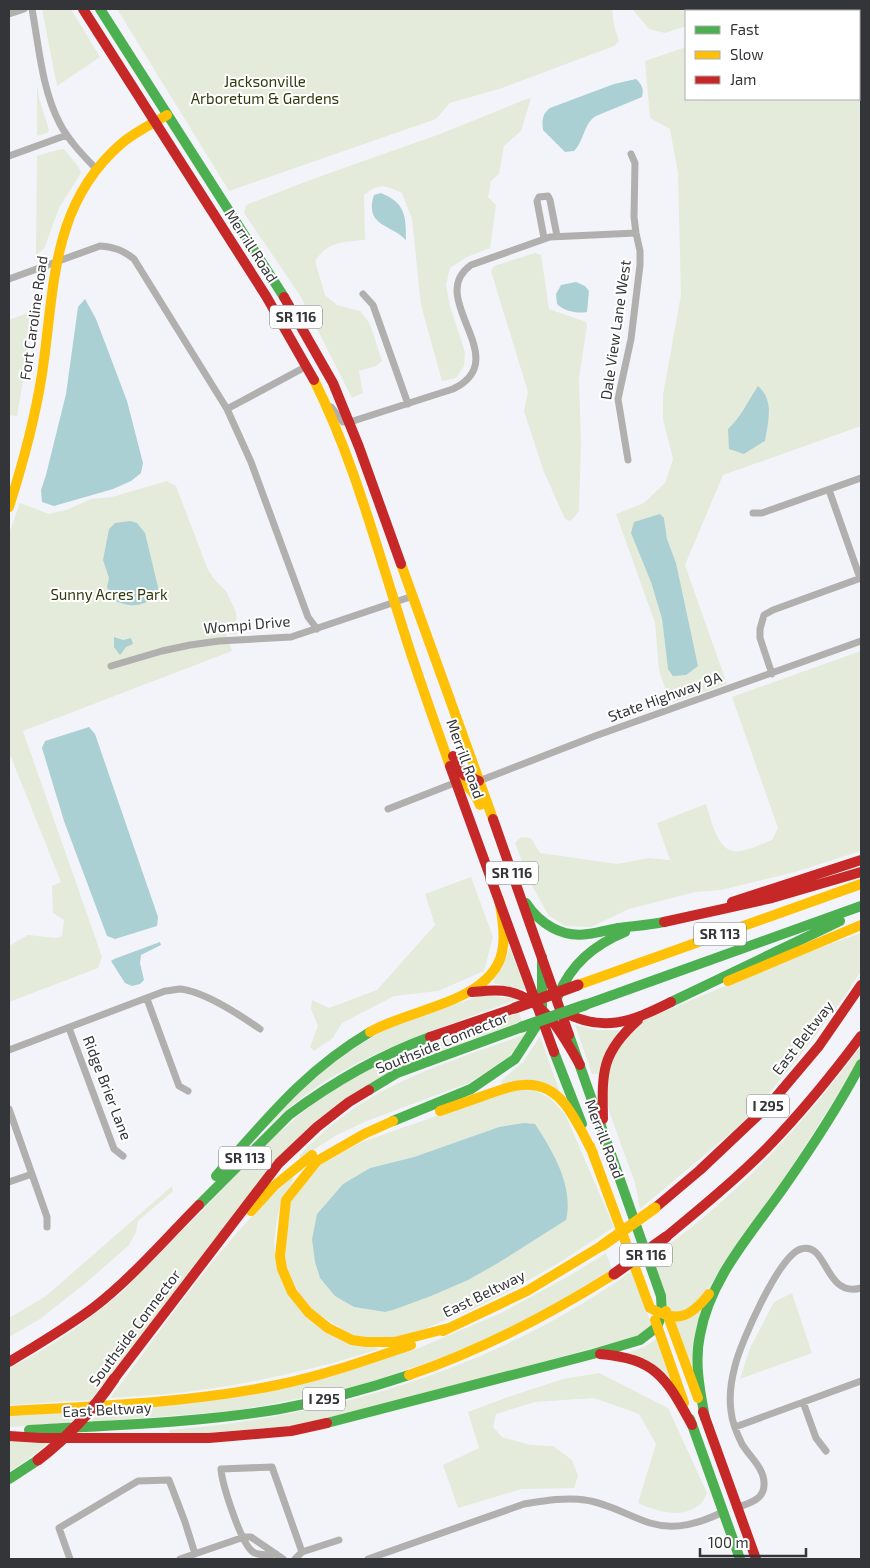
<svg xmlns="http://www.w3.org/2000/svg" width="870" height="1568" font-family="'Exo 2',sans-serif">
<rect width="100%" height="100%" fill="#f2f4fa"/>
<path fill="#e4ebda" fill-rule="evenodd" d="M42,9H71L100,57L57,86Z
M117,9H612L614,26L619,41L614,46L502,88L450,103L436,119L229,191Z
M632,9H713L710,11H686V26L665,33L649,29Z
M805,9H851L852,11H797Z
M859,30L861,37V426L723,475L685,565L727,684L674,702L669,700L659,670L655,623L616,514L644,503L665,483L673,459L663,419V395L681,295L678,173L670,129L650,118L645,61L686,47V99H859ZM770,412L765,441L744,454L728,429L739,419ZM664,518L667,539L676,563L668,669L662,619L651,582Z
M37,85L39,98L49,130L47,133L37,136Z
M531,98L521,131L504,146L499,174L491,181L488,197L496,205L490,248L467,257L450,268L446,285L450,306L465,352L464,366L456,378L442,381L421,305L412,219L402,193C385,185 379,183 364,195L365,240C344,242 328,241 315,261L325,295L337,305L360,311L370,324L382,361L376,366L359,371L363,393L352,398L301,297L244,213L246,205L310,180L440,134L524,100Z
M64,149L78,166L81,173L59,208L44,249L36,255L37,156L57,150Z
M535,253L541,255L549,309L586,322L587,326L579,378L581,443L579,511L571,521L565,519L544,472L524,411L528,392L491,271L494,266Z
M35,310L17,416L9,415V320Z
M167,481L176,486L208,570L215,580L226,591L236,612L237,634H226L232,651L23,731L102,957L98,968L9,1002V946L28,935L56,938L62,936L64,920L53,913L52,886L61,882L11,757L9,756V534L20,503L49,514L66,510L91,499L112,497Z
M861,651V851L795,872L721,890L695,892L629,909L591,927L566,926L549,916L529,880L515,843L521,837L531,838L540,853L617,864L649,858L670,860L657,823L706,804C712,821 717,856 742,851C752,849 762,844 772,840L778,828L732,697Z
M471,877L493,937L484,971L438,991L394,996L342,1023L333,1038L314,1051L310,1047L318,1026L311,1009L312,1000L329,1008L377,990L435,925L425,894Z
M861,933V971L847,993L796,1061L762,1101L739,1126L640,1209L635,1183L609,1111L607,1099V1069L615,1049L642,1021L796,956Z
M510,948L526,990L493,983Z
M482,995L518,999C430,1033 337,1057 268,1127L267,1125L289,1100L338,1058L386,1029Z
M519,1013L522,1021L465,1042L321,1117L91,1400L9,1405V1369C50,1347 87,1322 122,1292L276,1135L320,1098L364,1071L399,1056Z
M575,1025L597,1030H619L598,1074H592Z
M531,1032L519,1050L469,1083L364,1122L335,1136L301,1158L299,1156C365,1083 443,1065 531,1032Z
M540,1036L559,1090L558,1092L501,1085L502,1080L523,1062Z
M861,1046V1058L766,1207L695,1307L673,1313L669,1310L652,1257C736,1197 800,1129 861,1046Z
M530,1088L550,1098L565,1114L614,1227L562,1261L515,1288L477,1307L422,1330L386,1339L351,1335L306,1306L285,1266L288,1206L314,1168L362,1142L505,1092ZM499,1127L566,1220L531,1242L393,1310L385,1312L354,1307L317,1214L343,1184L370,1168L414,1157Z
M291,1178H294L281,1204L277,1218L274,1243L276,1260L299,1309L379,1349C316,1369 252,1384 186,1392C161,1395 135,1396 110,1398C167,1323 220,1241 291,1178Z
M172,1186L173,1191L138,1221L136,1232L129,1245L87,1282L40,1319L9,1337V1318L46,1296Z
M606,1253L612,1269L550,1307L469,1348L350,1389L234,1411L91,1422L100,1410L154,1407L414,1350L501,1313L569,1276Z
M632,1271L652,1326L645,1334L313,1424L170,1436L169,1430C335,1416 496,1368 632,1271Z
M792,1293L812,1353L740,1379L750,1348L774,1302Z
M701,1311L693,1368L674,1321Z
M656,1339L669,1376L667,1377L627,1353L646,1346Z
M599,1373L668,1408L707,1493C705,1497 702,1504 698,1506C680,1519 656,1511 638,1503L656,1444L639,1414L594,1398L535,1402L496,1414L493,1427L502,1437L530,1445L553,1446L572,1460L578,1476L574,1488L522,1489L458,1508L443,1465L479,1448L468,1412L511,1396L563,1379Z
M83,1410L69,1424L9,1427V1415Z
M9,1440L51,1441L31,1457L9,1472Z"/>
<path fill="#aad0d3" d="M636,79C642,85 644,88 642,97L596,116C583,124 585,140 574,151L565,152L543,130C542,121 542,114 550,108L614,84Z
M381,193C405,203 406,215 406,240C391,224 364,226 374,195Z
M576,282L585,286L589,291L587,312C577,314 564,311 557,304L556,294L561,285Z
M85,299L96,319L127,401L143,463L141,473L131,481L113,489L54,506L42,502L41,490L46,475L66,394L78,307Z
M758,386C775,401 768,422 765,441L744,454L729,449L728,429C742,416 747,402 758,386Z
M660,514L664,518L667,539L676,563L698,666L686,675L673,676L668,669L662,619L651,582L631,533L634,522Z
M130,521L137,523L145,533L158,587V596C138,607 134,608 112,600L107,587L109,578L103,560L109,529L115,523Z
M114,637L123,640L131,638L133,644L126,647L120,655L114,647Z
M89,727L95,734L158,917L157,926L115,939L107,936L64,821L42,748L45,741Z
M160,942L161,945L141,955L140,963L144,980L140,984L132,986L125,983L111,961L114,959Z
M524,1123L535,1124C553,1151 574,1187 566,1220L498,1263L468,1280L431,1296L393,1310L385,1312L354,1307L335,1296L320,1278L315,1262L312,1239L317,1214L343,1184L370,1168L414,1157L499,1127Z"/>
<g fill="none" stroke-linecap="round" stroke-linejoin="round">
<path stroke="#b1b0ae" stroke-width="7" d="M32,9C39,47 42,90 60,124C69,141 83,155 96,169
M9,14L24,9
M9,156L67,135
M544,238L537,201L539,197L548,196L550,200L557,236
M9,279L100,246C114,247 123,250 134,259L227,409L251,462L308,617L317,629
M363,294L373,305L408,404
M331,407L343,422H350L453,389C516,359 424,298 471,265L550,237L636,233
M227,409L307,366
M628,460L618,399L631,339L640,265V251L636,233L634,217L635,163L631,154
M829,490L860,578
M753,513H762L861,478
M111,666L162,651L190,645L219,641L291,637L413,596
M772,674L760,638V629L764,615L773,610L861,578
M479,781L595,736L861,641
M388,809L457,782
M147,999L179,1086L188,1091
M69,1028L114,1149L123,1156
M9,1050L165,991C170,991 176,989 181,989C205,992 240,1015 260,1029
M9,1109L47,1217V1227
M9,1182L32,1174
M803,1402L816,1438L826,1451
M735,1427L861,1381
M736,1508C749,1503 765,1500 764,1483C764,1468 749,1456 742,1444C737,1434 732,1422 731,1411C729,1397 731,1381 735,1366C740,1344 779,1255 801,1249C828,1241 824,1298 861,1288
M302,1552L339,1540
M276,1554C268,1555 259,1556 253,1552C241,1544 222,1484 221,1469L272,1467L302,1552L295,1559
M70,1559L59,1528L138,1481L169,1480L185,1522L195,1554
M180,1559L244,1537H251L283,1559
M368,1559L524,1504C543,1501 566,1497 585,1500C608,1503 628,1516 650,1523C676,1531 700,1523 723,1512"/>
<path stroke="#4caf50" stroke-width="10" d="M100,9L284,297
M526,903C540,924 562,938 588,934C598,933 608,930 618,928C633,926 649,925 664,922
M558,996C571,964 594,945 625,932
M671,1002L840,921
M585,1005L861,906
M569,1035L661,1296
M554,1052L582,1124
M369,1090L397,1073L522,1027
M393,1121L471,1089L515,1059L542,1017V957
M216,1176C266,1120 304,1071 370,1032
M199,1205L289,1115C333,1082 378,1056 430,1037
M705,1418C700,1391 694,1362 700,1335C710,1278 752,1233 784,1187C812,1147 838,1107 861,1064
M690,1419L740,1559
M327,1423L593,1354L640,1340L657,1327L662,1314L661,1296
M29,1430C113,1425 197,1423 280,1409C323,1401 367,1389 409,1375
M9,1479L38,1460"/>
<path stroke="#ffc107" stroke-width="10" d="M314,380C352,456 374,538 400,619C415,669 433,717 450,766
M9,507C23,463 35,419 42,374C55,288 50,205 122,143C135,132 152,124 167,115
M401,564L493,819
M457,782C470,786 475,793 480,805
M728,981L861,925
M578,985L861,884
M370,1032C410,1008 498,1002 503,946C505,931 502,915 499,900
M440,1111C454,1106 469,1101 483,1096C513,1085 540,1075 564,1103C576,1118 584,1136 593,1153
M393,1121L364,1134L317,1161L286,1200L280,1256L282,1269L292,1292L308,1312L328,1328L352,1340L366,1342H394L449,1328
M590,1146L650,1308
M251,1211L274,1186L312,1155
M650,1308C677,1323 690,1318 709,1294
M666,1311L698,1398
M655,1320L684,1403
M443,1331L527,1291L603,1245
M409,1375C482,1350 549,1315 614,1274
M9,1411C98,1406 189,1403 277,1385C322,1376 367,1360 411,1345"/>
<path stroke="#c62828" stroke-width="10" d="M83,9L266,296L314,380
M284,297L333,383L359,447L401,564
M453,756L464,775L479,781
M450,766L554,1052
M493,819L569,1035
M732,902L861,860
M664,922L772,898L861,872
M472,992C485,991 497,989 510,992C545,1000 564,1037 580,1065
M560,1010C602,1034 631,1022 671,1002
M430,1037L515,1008
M603,1119C602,1072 601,1053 638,1020
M655,1208L700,1170L770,1104L819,1046L861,985
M666,1237C701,1208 735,1180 767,1148C801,1113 832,1075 861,1036
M600,1354C657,1359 666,1378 692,1425
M9,1362C37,1345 66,1328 93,1308C130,1280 166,1238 199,1205
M114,1379L279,1163L317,1127L349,1102L369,1090
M703,1412L756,1559
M9,1436L41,1438H209L291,1431L327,1423"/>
<path stroke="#4caf50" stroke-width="11" d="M522,1027L585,1005"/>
<path stroke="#ffc107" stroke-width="11" d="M603,1245L655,1208"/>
<path stroke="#c62828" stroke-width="11" d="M515,1008L578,985
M614,1274L666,1237
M38,1460C68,1437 93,1410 114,1379"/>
</g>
<g text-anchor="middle" stroke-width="4" stroke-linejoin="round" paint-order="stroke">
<g fill="#fff" stroke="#717274" stroke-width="1">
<rect x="270" y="305.5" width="52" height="23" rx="4"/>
<rect x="486" y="861.5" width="52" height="23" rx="4"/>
<rect x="694" y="922.5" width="52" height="23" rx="4"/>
<rect x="747" y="1094.5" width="42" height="23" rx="4"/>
<rect x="219" y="1146.5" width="52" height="23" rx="4"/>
<rect x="620" y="1243.5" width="52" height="23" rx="4"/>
<rect x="303" y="1387.5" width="42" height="23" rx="4"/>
</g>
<g font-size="14" font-weight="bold" fill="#343539">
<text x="296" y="322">SR 116</text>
<text x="512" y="878">SR 116</text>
<text x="720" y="939">SR 113</text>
<text x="768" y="1111">I 295</text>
<text x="245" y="1163">SR 113</text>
<text x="646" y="1260">SR 116</text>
<text x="324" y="1404">I 295</text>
</g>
<g font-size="15" fill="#2f3a0c" stroke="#fff">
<text x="265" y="87">Jacksonville<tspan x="265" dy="17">Arboretum &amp; Gardens</tspan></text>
<text x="109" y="600">Sunny Acres Park</text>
</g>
<g font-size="15" fill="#343539" stroke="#fff">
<text transform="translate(251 246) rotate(57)" y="5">Merrill Road</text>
<text transform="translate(34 318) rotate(-82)" y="5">Fort Caroline Road</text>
<text transform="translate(616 330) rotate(-82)" y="5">Dale View Lane West</text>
<text transform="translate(247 625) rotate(-5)" y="5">Wompi Drive</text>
<text transform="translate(665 697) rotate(-20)" y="5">State Highway 9A</text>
<text transform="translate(465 759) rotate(70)" y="5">Merrill Road</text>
<text transform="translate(803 1038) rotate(-52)" y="5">East Beltway</text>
<text transform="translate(442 1043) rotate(-22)" y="5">Southside Connector</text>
<text transform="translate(107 1088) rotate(69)" y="5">Ridge Brier Lane</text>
<text transform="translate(604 1139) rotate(69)" y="5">Merrill Road</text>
<text transform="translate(484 1294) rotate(-26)" y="5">East Beltway</text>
<text transform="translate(135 1328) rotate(-53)" y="5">Southside Connector</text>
<text transform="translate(107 1410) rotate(-3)" y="5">East Beltway</text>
</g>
</g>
<rect width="870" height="1568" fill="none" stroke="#343539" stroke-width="20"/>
<rect x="685" y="10" width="175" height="90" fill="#ffffff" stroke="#aeaeb0"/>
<rect x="695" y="26" width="25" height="8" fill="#4caf50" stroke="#aeaeb0"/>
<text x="730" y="35" font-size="15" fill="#343539">Fast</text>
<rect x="695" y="51" width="25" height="8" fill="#ffc107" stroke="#aeaeb0"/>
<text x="730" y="60" font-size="15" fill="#343539">Slow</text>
<rect x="695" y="76" width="25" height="8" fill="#c62828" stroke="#aeaeb0"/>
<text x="730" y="85" font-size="15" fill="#343539">Jam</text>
<path d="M700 1548v8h106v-8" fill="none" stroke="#343539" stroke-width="2.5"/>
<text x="708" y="1548" font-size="15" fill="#343539" stroke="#ffffff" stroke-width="4" paint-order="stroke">100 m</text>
</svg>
